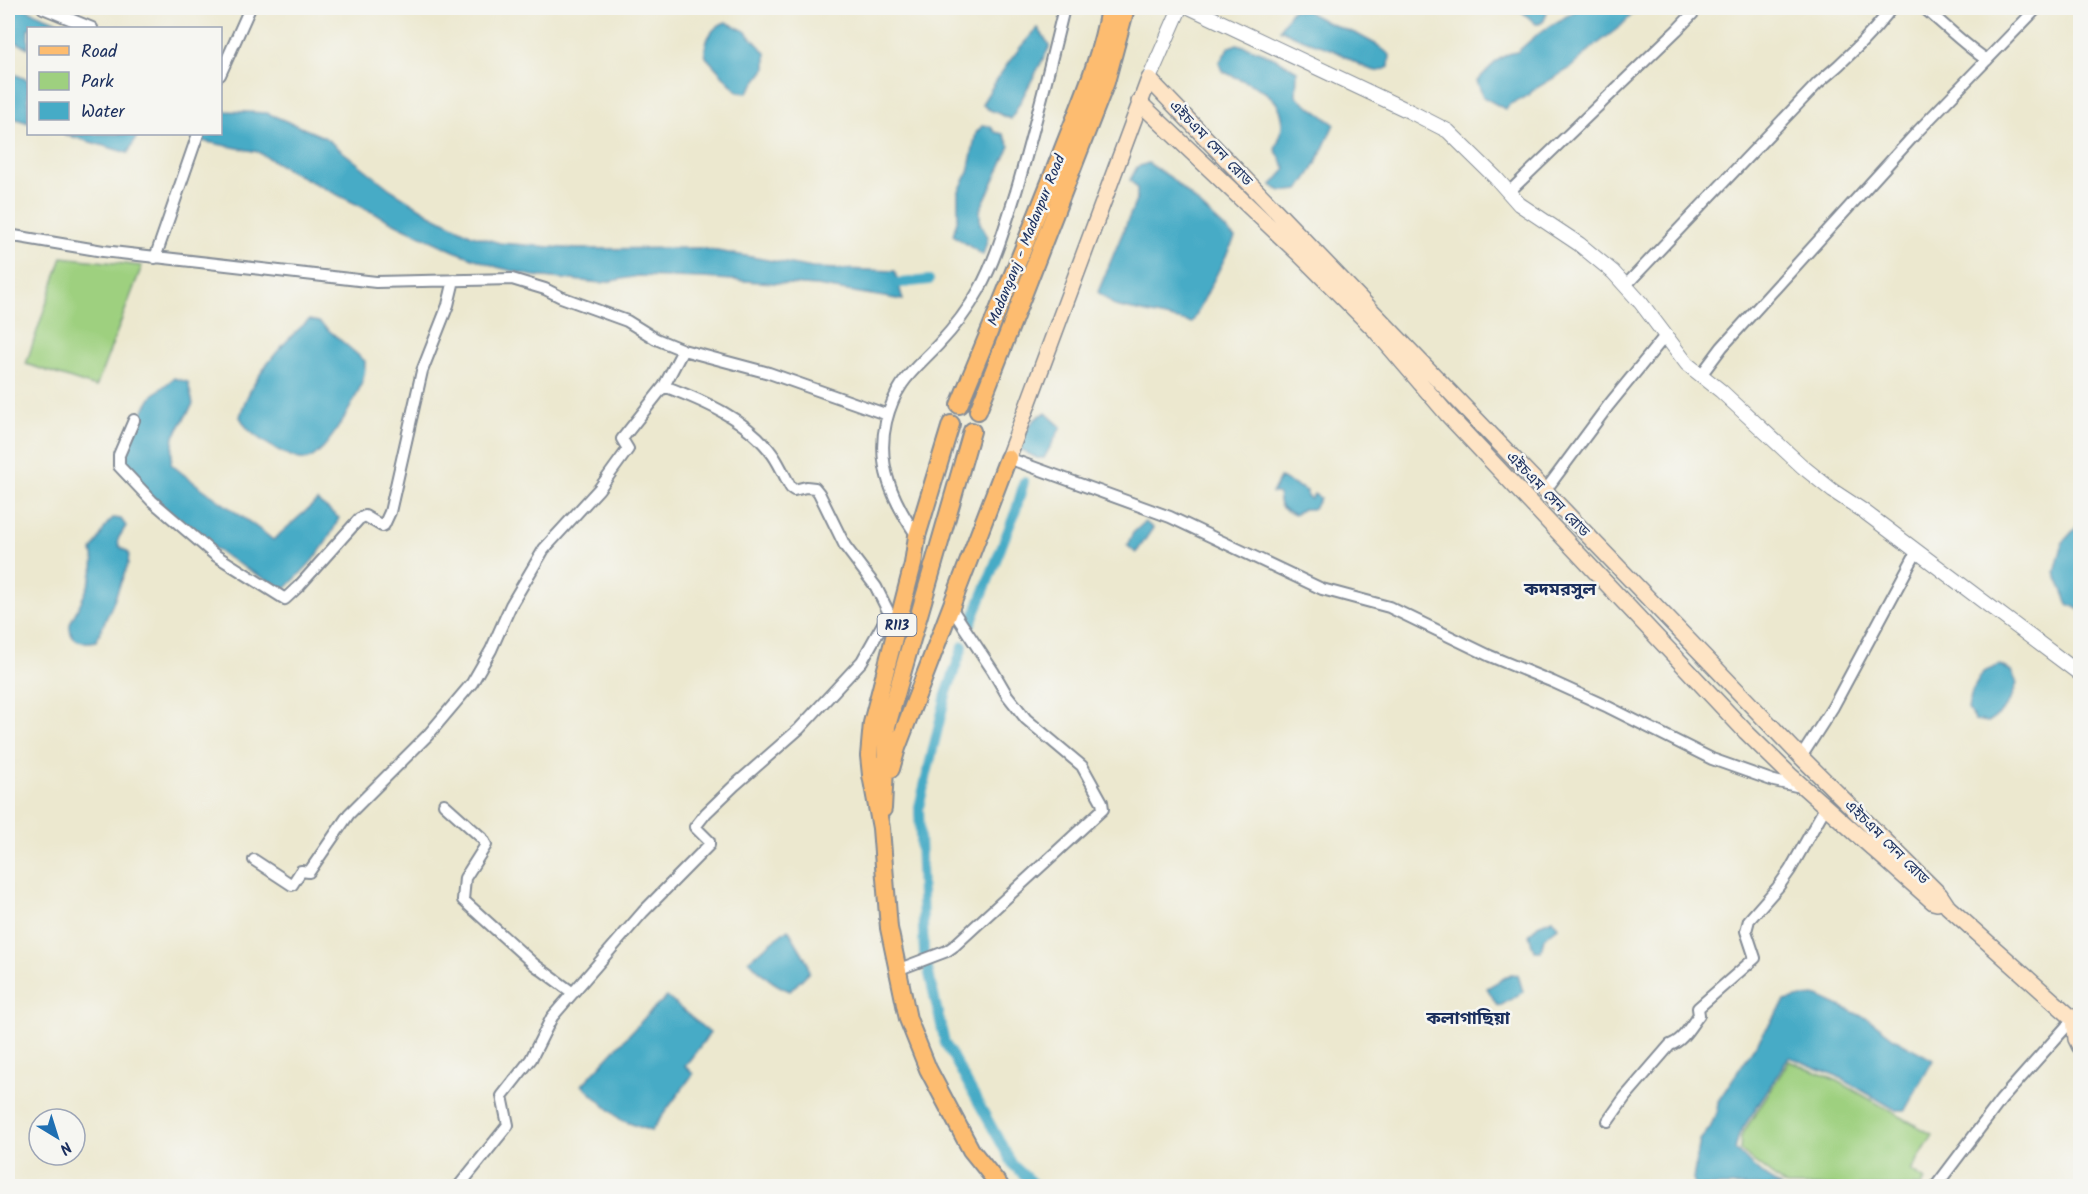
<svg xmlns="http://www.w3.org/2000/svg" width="2088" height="1194" font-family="Kalam,'Noto Sans Bengali',sans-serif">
<rect width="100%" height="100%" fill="#f6f6f2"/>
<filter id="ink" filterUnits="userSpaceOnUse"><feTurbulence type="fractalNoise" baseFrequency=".0167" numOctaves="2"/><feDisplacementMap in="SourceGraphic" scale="12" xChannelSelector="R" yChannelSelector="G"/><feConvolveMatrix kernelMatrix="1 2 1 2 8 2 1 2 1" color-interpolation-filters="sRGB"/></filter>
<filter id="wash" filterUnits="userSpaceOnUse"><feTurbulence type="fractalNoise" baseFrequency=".008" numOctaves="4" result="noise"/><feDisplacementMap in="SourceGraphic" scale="24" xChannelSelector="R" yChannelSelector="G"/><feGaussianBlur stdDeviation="1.35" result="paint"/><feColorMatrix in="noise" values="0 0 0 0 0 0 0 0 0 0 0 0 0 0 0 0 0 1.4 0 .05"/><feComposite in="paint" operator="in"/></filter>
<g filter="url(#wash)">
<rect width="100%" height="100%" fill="#ece8cf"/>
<path fill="#9ed07f" stroke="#5c806e" stroke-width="1.5" d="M62,257L142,266L96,387L26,364Z
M1789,1061L1838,1081L1933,1135L1911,1171L1925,1180L1921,1186H1786L1740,1151L1741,1136Z"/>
<path fill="#46abc6" stroke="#306d92" stroke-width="1.5" d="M8,8H23L72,28H28V48L8,38Z
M1518,8H1542L1547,12C1545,19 1544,24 1536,24Z
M1580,8H1638L1621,26L1592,48L1569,69L1533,90L1529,95L1510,104L1505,109L1483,97L1477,81C1488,70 1501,53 1517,52L1540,32Z
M1292,10L1306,11L1326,22L1357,34L1377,45L1390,55L1389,67C1385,69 1381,72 1376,71C1361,68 1347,56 1333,50C1315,43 1297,39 1280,29Z
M726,22L745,31L766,53V68L747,93L738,92L706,57C702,43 712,26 726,22Z
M1038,28L1050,46L1011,119L988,109L982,104C999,75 1014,52 1038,28Z
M1237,44C1259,50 1278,59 1297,71L1296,96L1334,124L1315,166L1299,190C1288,191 1279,194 1272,185L1286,169L1275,149C1299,98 1260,89 1222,71L1219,63L1229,47Z
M14,74L28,80V123L8,116V97Z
M221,108L226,111L267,113L324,137L390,189L430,214L472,235L500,243L577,249L700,248L813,268L895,271L903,300L817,286L703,278L638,276L601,283L533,276L497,267L454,251L402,227L290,171L258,152L202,141L195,134H220Z
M982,126H990L995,132L1003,134L1010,146L980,210V223L988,237L983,255L953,235L958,217V193L968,173L976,133Z
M63,134H138L128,153Z
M1148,163L1170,177L1235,238L1192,323L1115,306L1098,292L1137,198V188L1130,180L1137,167Z
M309,320L319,322L365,361C365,367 365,374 363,379C357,398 327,453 308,459C296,463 261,441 251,432C246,428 243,422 240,417C249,381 281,344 309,320Z
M174,378L188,382L193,404L174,436L171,464C203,492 240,513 273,540L317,501L339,518C324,551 310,564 285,589C239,567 196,539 159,504C146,492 134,477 121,464L135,424L153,395Z
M1046,413L1061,427L1044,458H1037L1019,449C1025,433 1029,419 1046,413Z
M1280,478L1307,491V497L1311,499L1314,494L1320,498L1314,509H1303L1295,515C1290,513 1283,510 1280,505C1278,500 1280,497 1277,493H1272Z
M113,518L121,519L126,526L118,539L119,546L129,553L128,564L113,603L96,641C83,644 69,643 70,625C71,620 75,614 78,608C86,591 98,569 92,551L107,524Z
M1145,522L1153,528L1136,553L1127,545L1133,533Z
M2080,523V610L2068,604L2055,573L2063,542Z
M2000,665L2011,671L2017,683C2011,701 2005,712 1988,722L1975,720L1968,709L1972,691L1983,672Z
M1553,919L1558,927L1544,938L1541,951H1534L1529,935L1538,925Z
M788,929L807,961L809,972L790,991C772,984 762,974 749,960Z
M1511,974L1518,975L1523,992L1500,1006L1497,1005L1487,988Z
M1818,996L1870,1020L1894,1038L1933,1060L1905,1110H1896L1837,1076L1789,1057L1739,1134L1735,1150L1764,1176L1780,1186H1696L1693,1179L1700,1140L1710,1128L1717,1111L1718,1101L1785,1001L1801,997Z
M667,997L710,1033L685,1066L693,1074L651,1131L621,1120L582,1085L649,1013Z"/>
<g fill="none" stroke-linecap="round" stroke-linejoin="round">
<path stroke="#46abc6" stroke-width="10" d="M884,282L901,283L929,280
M971,624L1016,510L1024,482
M924,955L919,807L946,695L963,646
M927,965L945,1043L1013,1165L1036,1186"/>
</g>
</g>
<g filter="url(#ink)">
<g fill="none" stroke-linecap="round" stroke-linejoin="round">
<g stroke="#848c96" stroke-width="14">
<path id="minor" d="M43,8L92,28
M1924,8C1945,25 1964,45 1987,60
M220,75L250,8
M1509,192L1677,30L1698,8
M8,235L103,251L376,282L512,279L545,289L561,297L627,321L656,339L683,350L769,373L888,415
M155,258L198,134
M1626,285L1818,83C1846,60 1870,36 1892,8
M1701,375L1722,347L1918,131L2037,8
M134,420L119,455V466L152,501L215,555L285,599L300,585L359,519L365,516L382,526L384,525L390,512L422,371L448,305L454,280
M1008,458L1170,517L1322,589L1389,607L1490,656L1553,682L1608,707L1712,759L1774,781L1801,787
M1545,491L1608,406L1665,336
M917,536C893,501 876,465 886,422C896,382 912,372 938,345C954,328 968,310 979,290C996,259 1005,226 1016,192C1034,131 1049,70 1064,8
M1801,757L1833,707L1917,551
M444,804L482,838L486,845L465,878L463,900L535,965L573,993
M254,860L292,885L301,871L309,872L349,814L428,735L472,683L491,650L511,605L544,549L599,489L628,449L622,439L664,386L683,350
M897,970L947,951L954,946L1103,809L1102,802L1082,766L1026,719L1007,695L993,671L952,609
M1608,1121L1625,1097L1670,1045C1683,1041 1690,1026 1699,1015L1698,1008L1755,958L1746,931L1749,920L1778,887L1790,870L1826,806
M459,1186L508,1125L502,1096L531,1059L552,1017L643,912L709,845V841L695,827L706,813L735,785L799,729L862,661L889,613L876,587L845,546L819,493L815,488L806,487L794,490L791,488C785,477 780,465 773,455C747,419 704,401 664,386
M1936,1186L2001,1100L2074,1018"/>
</g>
<g stroke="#848c96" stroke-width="16">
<path id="tertiary" d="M1191,8L1411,112L1448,131L1496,178L1519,204L1579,244L1613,272L1641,303L1687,364L1721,391L1803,467L1833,491L1862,510L2080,674
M1149,79L1180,8"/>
</g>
<g stroke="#848c96" stroke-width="18">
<path id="secondary" d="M1139,102L1297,252L1375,330L1447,414L1746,732L1790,775L1933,902L1937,903
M1008,458L1149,79L1801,757L1940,895L1948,907L2080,1025
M2074,1018L2076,1039L2080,1047"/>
</g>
<g stroke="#848c96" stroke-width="20">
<path id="primary" d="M959,405C993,323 1027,241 1059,159C1078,109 1101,60 1109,8
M978,411L1106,82L1126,8
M951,424L917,536L913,564L872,723L869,756L871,775L881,828L889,928L908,1019L928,1069L971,1150L1000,1186
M891,769L897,748L1008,458
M883,809L887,726L972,431"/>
</g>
<use href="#minor" stroke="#fff" stroke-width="10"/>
<use href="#tertiary" stroke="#fff" stroke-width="14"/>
<use href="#secondary" stroke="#fee4c5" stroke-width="15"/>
<use href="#primary" stroke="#fdbc6f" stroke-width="16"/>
</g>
</g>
<g text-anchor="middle" stroke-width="5" stroke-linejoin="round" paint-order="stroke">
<rect fill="#f6f6f2" stroke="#5d6b8a" stroke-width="1.5" x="877.5" y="614" width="39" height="22" rx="4.5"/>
<g font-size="14" font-weight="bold" fill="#1b2f5e">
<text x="897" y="630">R113</text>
</g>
<g font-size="15" fill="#1b2f5e" stroke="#f6f6f2">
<text transform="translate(1211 143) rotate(46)" y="5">এইচএম সেন রোড</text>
<text transform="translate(1026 240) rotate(-68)" y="5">Madanganj - Madanpur Road</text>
<text transform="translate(1548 494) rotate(46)" y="5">এইচএম সেন রোড</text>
<text transform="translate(1887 842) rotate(45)" y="5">এইচএম সেন রোড</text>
</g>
<g font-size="18" font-weight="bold" fill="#1b2f5e" stroke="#f6f6f2">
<text x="1560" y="595">কদমরসুল</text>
<text x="1468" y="1024">কলাগাছিয়া</text>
</g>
</g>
<rect width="2088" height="1194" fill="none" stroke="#f6f6f2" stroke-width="30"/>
<rect x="27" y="27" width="195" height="108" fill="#f6f6f2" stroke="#9ea6b7" stroke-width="1.5"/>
<rect x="39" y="46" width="30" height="9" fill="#fdbc6f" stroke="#9ea6b7" stroke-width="1.5"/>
<text x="81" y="57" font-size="18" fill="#1b2f5e">Road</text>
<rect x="39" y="72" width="30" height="18" fill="#9ed07f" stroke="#9ea6b7" stroke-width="1.5"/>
<text x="81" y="87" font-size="18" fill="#1b2f5e">Park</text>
<rect x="39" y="102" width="30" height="18" fill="#46abc6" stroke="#9ea6b7" stroke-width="1.5"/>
<text x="81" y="117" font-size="18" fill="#1b2f5e">Water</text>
<g transform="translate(57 1137) rotate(142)"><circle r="28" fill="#f6f6f2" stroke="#9ea6b7" stroke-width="1.5"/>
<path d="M0-4.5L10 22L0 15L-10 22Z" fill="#1f6fb2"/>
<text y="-9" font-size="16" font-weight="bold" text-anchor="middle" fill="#1b2f5e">N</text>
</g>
</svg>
